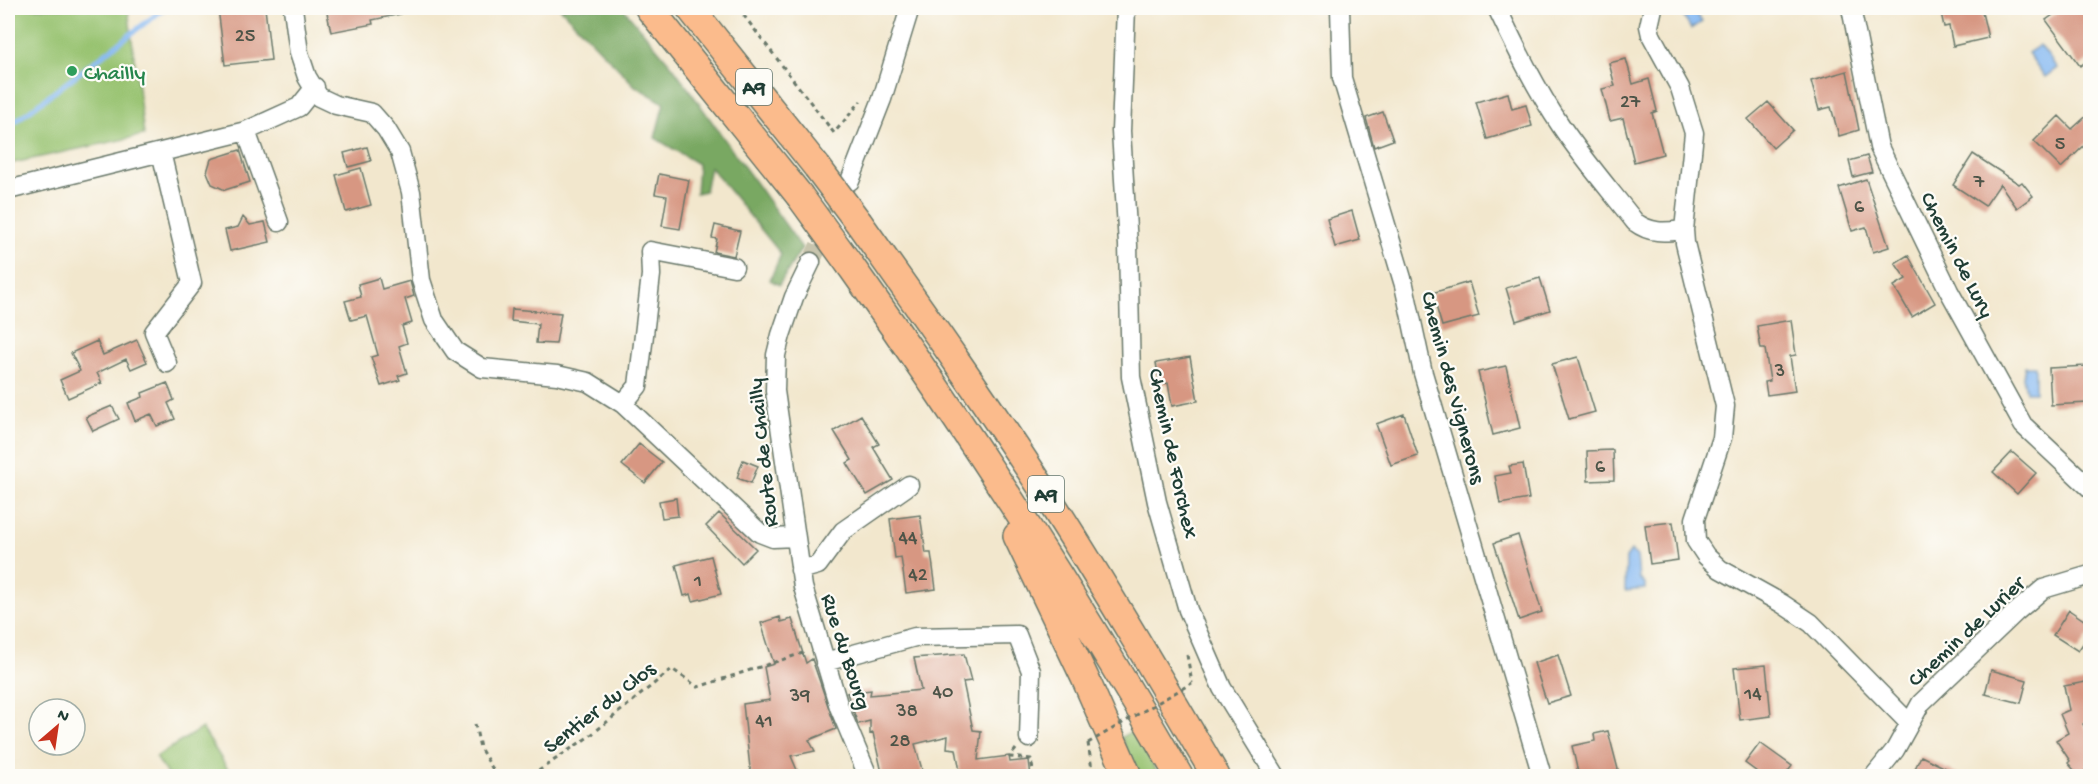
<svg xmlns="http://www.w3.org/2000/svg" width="2098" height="784" font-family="'Gochi Hand',sans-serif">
<rect width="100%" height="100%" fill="#fdfcf7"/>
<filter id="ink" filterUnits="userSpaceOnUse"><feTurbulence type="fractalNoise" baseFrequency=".0167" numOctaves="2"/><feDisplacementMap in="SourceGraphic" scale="12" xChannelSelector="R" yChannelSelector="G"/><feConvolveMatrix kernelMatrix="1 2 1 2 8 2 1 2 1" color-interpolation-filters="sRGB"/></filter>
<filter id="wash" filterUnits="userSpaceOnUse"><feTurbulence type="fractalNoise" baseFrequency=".008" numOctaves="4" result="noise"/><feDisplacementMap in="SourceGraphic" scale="24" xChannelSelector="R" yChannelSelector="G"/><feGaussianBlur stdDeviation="1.35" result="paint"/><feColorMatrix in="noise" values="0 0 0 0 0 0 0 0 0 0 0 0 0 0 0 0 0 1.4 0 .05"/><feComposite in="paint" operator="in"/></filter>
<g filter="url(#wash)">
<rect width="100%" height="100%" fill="#f2e7cd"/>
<path fill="#97c26f" stroke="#5b8052" stroke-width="1.5" d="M8,8H128L144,135L8,164Z
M202,728L232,776H168L156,757Z
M1134,730L1159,776H1138L1121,737Z"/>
<path fill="#79a862" stroke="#4c724b" stroke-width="1.5" d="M560,8H623L673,67L802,248L779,285L770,280L781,254L710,167L705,191L696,193L698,164L655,138L664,103L635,86Z"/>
<path fill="#84b8f2" stroke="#527a93" stroke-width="1.5" d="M1678,8H1693L1702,22L1691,29Z
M2040,45L2057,68L2045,77L2028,53Z
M2025,366H2035V392H2026L2023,377Z
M1631,551L1637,556L1639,578L1645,584V589L1625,591L1626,558Z"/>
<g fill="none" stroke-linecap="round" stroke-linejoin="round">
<path stroke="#84b8f2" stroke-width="5" d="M8,127L165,8"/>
</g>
<g id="blocks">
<path fill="#d79782" d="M218,8H265L271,60L225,65Z
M326,8H400L401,14L372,20L373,24L331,32Z
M1940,8H1981L1988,38L1953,46L1949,26L1944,27Z
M2063,8H2091V58L2080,66L2046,20Z
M1626,59L1633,84L1649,79L1657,111L1652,113L1663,154L1634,162L1623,118L1610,121L1602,89L1615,86L1609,63Z
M1847,71L1859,130L1839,136L1831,107L1819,110L1811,81Z
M1508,93L1512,109L1526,105L1532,126L1487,139L1476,102Z
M1768,102L1793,130L1773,148L1748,119Z
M1383,112L1393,140L1374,147L1366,118Z
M2091,112V139L2061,168L2034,141L2059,116L2072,129Z
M367,147L371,161L348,167L344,153Z
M240,150L250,182L225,190L212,184L207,172L211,159Z
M1973,154L2019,184L2022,182L2033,196L2017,208L2000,184L1985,206L1953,185Z
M1867,156L1872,172L1853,177L1849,161Z
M361,168L371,205L346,212L336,175Z
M659,174L689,180L680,229L662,226L667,196L655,194Z
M1866,179L1889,247L1873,252L1866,227L1852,231L1839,188Z
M1352,211L1360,240L1335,247L1327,219Z
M243,217L250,225L265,222L270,242L230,251L225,230L238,227Z
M715,225L740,231L734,256L714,252L717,239L712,238Z
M1908,255L1935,303L1912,317L1894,286L1906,279L1895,263Z
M379,278L382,289L410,281L414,296L405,299L412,323L402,326L407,343L399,346L407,373L398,376L400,380L381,386L371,357L378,355L367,316L351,320L345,301L361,297L358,284Z
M1540,278L1550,310L1516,321L1506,288Z
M1469,282L1479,316L1442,326L1432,293Z
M512,309L561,313L556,344L536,343L538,324L511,321Z
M1791,320L1796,355L1790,356L1795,391L1767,395L1765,382L1770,381L1765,349H1761L1757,326Z
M137,340L147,362L131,369L126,359L97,373L102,383L68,398L60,380L80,371L71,353L97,341L103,355Z
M1190,357L1198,401L1172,406L1168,383L1160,384L1156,363Z
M1578,357L1595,412L1569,419L1552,364Z
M1506,366L1520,428L1493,435L1478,372Z
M2087,366L2088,403L2051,405L2049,368Z
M167,383L174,400L168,403L175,419L157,426L151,414L135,421L128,403L143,397L142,393Z
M112,406L119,419L93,431L86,417Z
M1404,414L1418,456L1391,465L1376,424Z
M861,415L879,444L873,447L893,480L867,495L847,463L852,460L834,431Z
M639,444L662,462L645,483L622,465Z
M1613,450L1614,480L1588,481L1587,451Z
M2012,452L2036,473L2017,494L1993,472Z
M743,460L758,466L751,483L737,478Z
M1523,464L1529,499L1500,504L1495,476L1511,473L1509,466Z
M676,498L678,516L662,518L659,501Z
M719,513L756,549L742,563L706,526Z
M920,515L926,553H931L936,589L906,593L901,557L895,558L890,519Z
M1673,522L1678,560L1650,564L1645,525Z
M1518,535L1542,612L1519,620L1494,543Z
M711,556L721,594L693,601L691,594L684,596L676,565Z
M2069,610L2091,625V632L2078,651L2053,635Z
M780,617L781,622L792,619L806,663L812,659L836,729L809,740L815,751L791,756L800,777H751L743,704L770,700L764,667L774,664L761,623Z
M964,654L971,681L963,682L973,730L981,731L978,760L1009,756L1010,762L1029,760L1031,777H961L956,749L947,748L948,736L915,744L924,777H883L873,733L870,734V721L858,724L847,693L871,690L870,695L921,690L914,658Z
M1558,655L1571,696L1547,703L1534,663Z
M1766,665L1771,716L1740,720L1734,668Z
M1991,670L2027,680L2021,703L1985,694Z
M2091,681V721L2083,724L2091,736V765L2079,776L2068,763L2070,761L2056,740L2068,733L2060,714L2069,710L2064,686Z
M1608,731L1620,777H1579L1572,746L1595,741L1594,734Z
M1760,743L1792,766L1784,777H1764L1745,763Z
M1921,756L1964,777H1911Z"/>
</g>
</g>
<g filter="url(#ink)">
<use href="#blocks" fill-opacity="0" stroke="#69786a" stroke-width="1.5"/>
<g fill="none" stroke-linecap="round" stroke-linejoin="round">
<path stroke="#c8c5ae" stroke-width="18" stroke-dasharray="18 9" stroke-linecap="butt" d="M811,262L844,193"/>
<g stroke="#69786a" stroke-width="21">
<path id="minor" d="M293,8L299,53L307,77L319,97L336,105L372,113L386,129L400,152L411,192L421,280L434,320L455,351L482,368L557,375L588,382L623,404L760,533L773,538L795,537
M1126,8L1121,131L1128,245L1131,377L1157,502L1188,610L1222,688L1276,776
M1340,8L1342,78L1404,285L1423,373L1542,776
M1497,8C1516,48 1536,89 1561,126C1584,160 1610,190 1635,222C1651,234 1665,232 1684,230L1694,133L1680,88L1651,35L1649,26L1653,8
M1851,8L1879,147L1949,291L2023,425L2090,488
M246,131L279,222
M161,152L192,283L154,332L167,363
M850,181L882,99L910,8
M8,190L246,131L299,107L315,87
M1684,230L1685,243L1725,406L1722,438L1695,519L1696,541L1706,556L1720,569L1781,603L1811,623L1909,723
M811,262L794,297L781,335L776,355L775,391L803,587L839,707L868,776
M623,404L638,386L651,275L650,251L734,267
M800,570L818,565L843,531L909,485
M825,662L915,637L1017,635L1031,671L1029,738
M1874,776L1895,750L1921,703L2016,612L2043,589L2090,575"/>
</g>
<g stroke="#69786a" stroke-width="30">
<path id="highway" d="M649,8L799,195
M690,8L817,167
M859,223C923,313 987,403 1047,496C1106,588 1161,682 1216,776
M850,265C968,430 1078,600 1179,776
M1017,536L1085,678L1128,776"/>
</g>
<path stroke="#69786a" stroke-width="3" stroke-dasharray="4.5 4.5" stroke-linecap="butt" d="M738,8L834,133L861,101
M1187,655L1192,683
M475,724L480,748L497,776
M1088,743L1093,776
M1016,749L1010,757L1031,759L1034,776
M486,776L495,773
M531,776L591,735L672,669L698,687L806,652"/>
<use href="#minor" stroke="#fff" stroke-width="18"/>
<use href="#highway" stroke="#fbbb8c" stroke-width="27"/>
<g stroke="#69786a" stroke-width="30" stroke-linecap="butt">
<path id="highway-bridge" d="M817,167L859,223
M799,195L850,265"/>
</g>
<path stroke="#69786a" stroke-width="3" stroke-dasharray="4.5 4.5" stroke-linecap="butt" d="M1088,743L1192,683"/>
<use href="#highway-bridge" stroke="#fbbb8c" stroke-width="27"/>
</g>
</g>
<circle fill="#2e9e5b" stroke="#fdfcf7" stroke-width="2" cx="72" cy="71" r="6"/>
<g text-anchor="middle" stroke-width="4.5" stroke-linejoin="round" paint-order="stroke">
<g font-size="20" fill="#4d5448">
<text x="245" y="41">25</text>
<text x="1630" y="107">27</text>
<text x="2060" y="149">5</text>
<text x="1979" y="187">7</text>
<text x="1859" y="212">6</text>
<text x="1780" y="376">3</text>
<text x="1600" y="472">6</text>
<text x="908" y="543">44</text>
<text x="918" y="580">42</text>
<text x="698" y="586">1</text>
<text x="943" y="697">40</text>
<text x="1753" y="699">14</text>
<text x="800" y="701">39</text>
<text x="907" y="716">38</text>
<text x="764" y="726">41</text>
<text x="900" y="746">28</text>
</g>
<g fill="#fdfcf7" stroke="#62766e" stroke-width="1.5">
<rect x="736" y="69" width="36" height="36" rx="4.5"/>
<rect x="1028" y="476" width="36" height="36" rx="4.5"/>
</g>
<g font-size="21" font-weight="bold" fill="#1f3d34">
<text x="754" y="94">A9</text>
<text x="1046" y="501">A9</text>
</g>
<g font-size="22" fill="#27864d" stroke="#fdfcf7" text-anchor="start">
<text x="84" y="79">Chailly</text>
</g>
<g font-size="22" fill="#1f3d34" stroke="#fdfcf7">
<text transform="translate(1959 254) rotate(63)" y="8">Chemin de Lury</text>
<text transform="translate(1455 387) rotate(75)" y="8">Chemin des Vignerons</text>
<text transform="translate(761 453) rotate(-96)" y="8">Route de Chailly</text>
<text transform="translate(1175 453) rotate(78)" y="8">Chemin de Forchex</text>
<text transform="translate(1965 630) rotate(-43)" y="8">Chemin de Lurier</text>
<text transform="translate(848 651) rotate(72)" y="8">Rue du Bourg</text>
<text transform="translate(598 706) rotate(-38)" y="8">Sentier du Clos</text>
</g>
</g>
<rect width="2098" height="784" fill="none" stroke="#fdfcf7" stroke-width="30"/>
<g transform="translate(57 727) rotate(29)"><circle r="28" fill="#fdfcf7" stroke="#a4b0a9" stroke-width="1.5"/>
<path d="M0-4.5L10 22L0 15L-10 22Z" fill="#c8321e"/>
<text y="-9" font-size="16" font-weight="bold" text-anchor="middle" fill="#1f3d34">N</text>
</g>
</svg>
